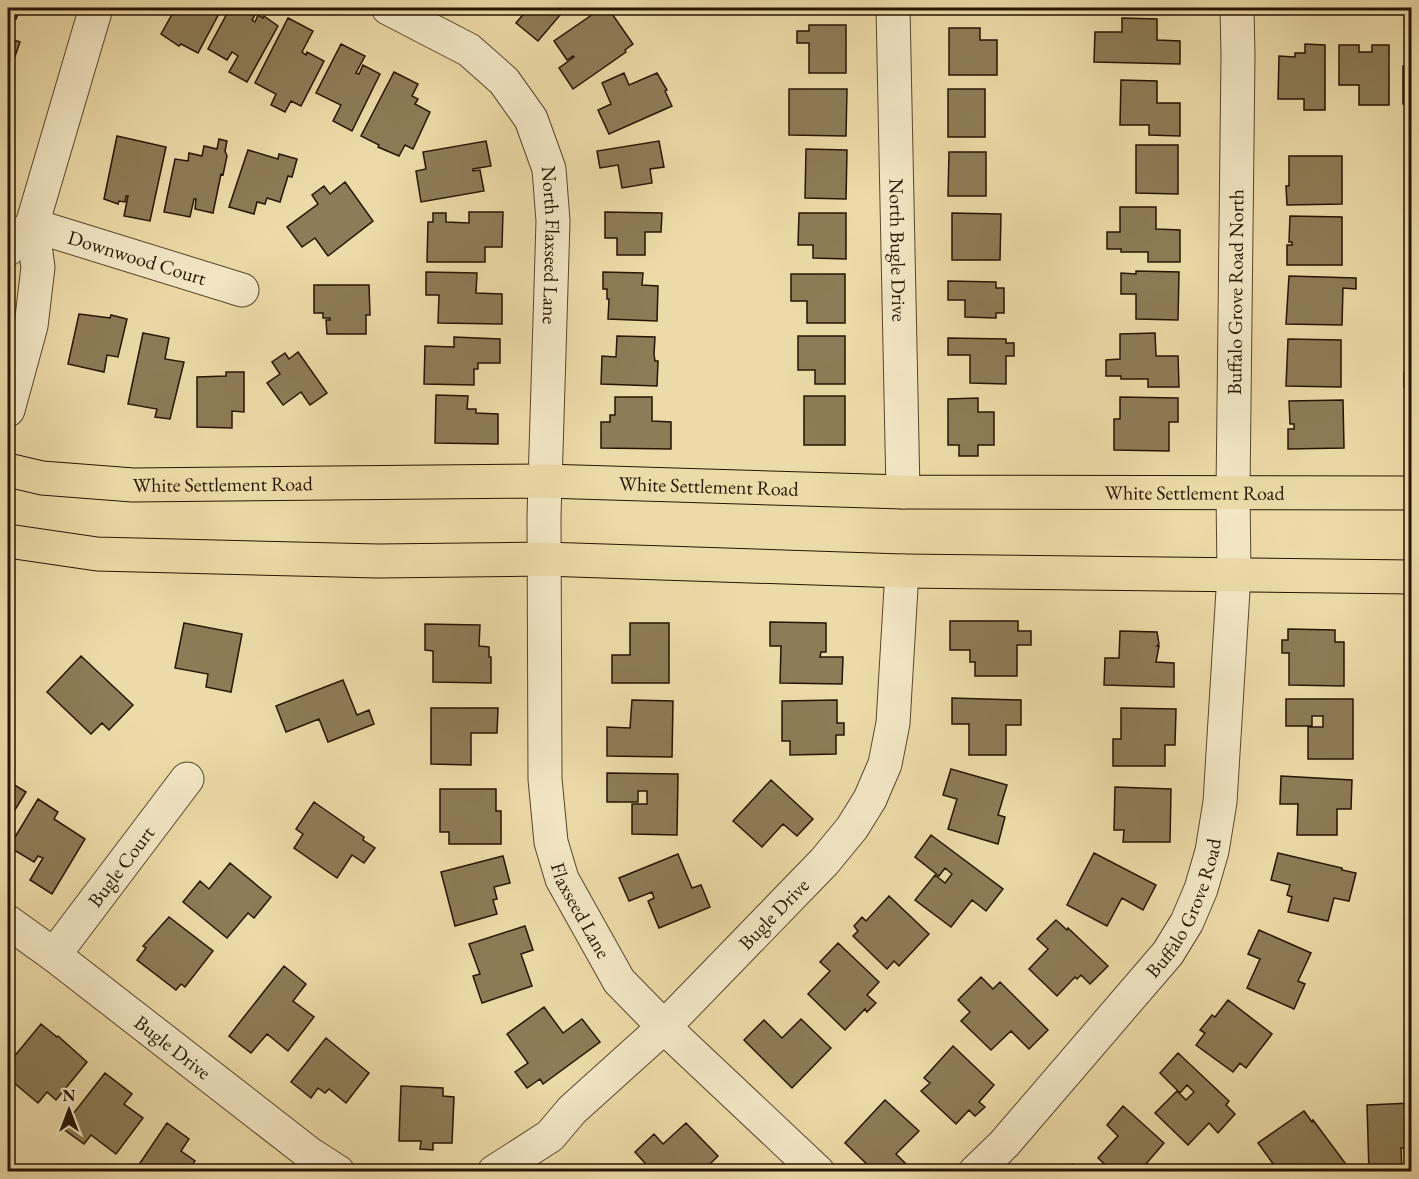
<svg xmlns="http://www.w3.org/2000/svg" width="1419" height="1179" font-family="'EB Garamond',serif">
<rect width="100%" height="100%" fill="#ecdba8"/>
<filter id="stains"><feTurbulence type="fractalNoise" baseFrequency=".00333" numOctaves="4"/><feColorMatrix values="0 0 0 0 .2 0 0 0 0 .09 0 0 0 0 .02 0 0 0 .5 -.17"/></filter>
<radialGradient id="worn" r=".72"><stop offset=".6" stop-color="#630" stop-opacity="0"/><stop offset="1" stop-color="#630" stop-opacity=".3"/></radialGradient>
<path fill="#8d7c57" stroke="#261500" stroke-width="1.5" d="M8,8H20L16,19L8,17Z
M173,8H222L198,53L181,44L179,46L161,34L175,9Z
M230,8H259L252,20L255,22L258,15L263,18L264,16L278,26L247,82L229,72L238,56L232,52L227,60L208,49Z
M522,8H566L538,41L516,23L526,11Z
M602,8H608L633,44L625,50L626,52L573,89L559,68L574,57L573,56L567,60L554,41Z
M965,8H1011V12L964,10Z
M288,18L313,31L302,52L306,55L307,52L324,61L301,106L291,101L285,112L271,105L276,94L255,83Z
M1122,18L1157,19V40L1180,41V64L1094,62L1095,32H1122Z
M809,25H846V73H809V43H797V31H809Z
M949,28H980V40H997V75H949Z
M8,38L20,42L11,68L8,67Z
M341,44L365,56L356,73L359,74L363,65L380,74L352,131L333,121L341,105L316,93Z
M1305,44L1325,45V110H1304V99H1278L1279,56L1295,57V53H1305Z
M1339,45H1359V52H1372V45H1389V105H1359V85H1339Z
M1403,66H1412V104H1403Z
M394,72L418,84L412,96L418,99L415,104L430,112L413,149L405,145L399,156L378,147L379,145L361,136Z
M624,73L629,85L657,73L667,90L665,91L672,106L609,134L598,110L611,104L602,83Z
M1121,80L1157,81V103H1180V136L1149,135V125H1120Z
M789,89H847L846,136L789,135Z
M948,89H985V137H948Z
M117,136L166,147L150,221L124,216L128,196H126L125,202L119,201L118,204L104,199Z
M219,139L227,141L225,151L227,156L223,175L221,174L213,213L195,209L196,199H194L190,217L164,212L175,159L188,161L189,153L202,156L204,146L217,149Z
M486,141L491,166L473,169V171L480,170L484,191L421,202L416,171L426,169L423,152Z
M659,141L664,167L650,169L652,183L622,188L618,165L600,168L597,151Z
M1136,145H1178V194L1136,193Z
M806,149L847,150L846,199L805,198Z
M248,150L278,159L279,154L297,159L292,177L288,176L280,202L267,198L265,204L257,202L254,214L229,207Z
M949,152H986V196H948Z
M1289,156H1342V204L1287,205L1286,186H1289Z
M345,182L373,221L328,256L315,238L302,247L287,227L318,204L312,195L324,186L330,194Z
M1120,207H1156V229L1180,230V262H1148V252H1121V249H1107V232H1120Z
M469,212H503L502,247H485V262H427L428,222H433V213H446V222L469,223Z
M605,212L662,213L661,232H645V255H617V238H605Z
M799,213H846V259L813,258V245H798Z
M952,213L1001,214L1000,260H952Z
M1290,216L1342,217V265H1287V245H1292V242H1289Z
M1136,271L1179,272L1178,320L1136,319V294H1121V273L1136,274Z
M426,272L477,273L476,293L502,294V324L438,323L439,295H426Z
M603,272L643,273L642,285L658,286L657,321L608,319L609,299H607V289H603Z
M791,274H845V323H807V301H791Z
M1289,276L1356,278V289L1343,288L1342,325L1286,324Z
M948,281L996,282V288H1004V313H996V318L965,317V300H948Z
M314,285H369L370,315H366V334H327L326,320H330V318H323V313H314Z
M79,314L110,318L111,315L127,319L118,357L107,355L104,372L68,364Z
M143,333L169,338L165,359L184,362L170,419L155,417L157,409L128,404Z
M1155,333L1156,356H1178L1179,387H1148V379H1121V376H1106V360L1120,359V334Z
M617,336L655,337L654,354L655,361H658L657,386L601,384L602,356L616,357Z
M798,336H845V384H815V370H798Z
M454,337L500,339V363H478V369H474V385L424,384L425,346L454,347Z
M948,338L1006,339V343H1014V356H1006V384L970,383V355H948Z
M1288,339L1341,340V387L1286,386Z
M1408,343L1412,344V365H1408Z
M298,352L327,393L310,405L301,392L283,405L267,383L280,374L272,362L285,353L289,359Z
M226,372H244V412L232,411V428L197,427V377L226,376Z
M1404,373H1412V387H1404Z
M436,395L468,396L467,409H476V413L498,414V444L435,443Z
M804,396H845V445H804Z
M615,397H652V421L671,422V449L601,448V422H610V415H615Z
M1120,397L1178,398V422H1169V451L1114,450V419H1120Z
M978,398V412H994V445H978V456H959V445H948V399Z
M1343,400L1344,448L1288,449V429H1294V424H1290L1289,401Z
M950,621H1018V631H1031V645H1017V676H975V662H970V650H950Z
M770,622L826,623V652H821L820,657H843L842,684L780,683L781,646H770Z
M184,623L242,634L231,692L206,687L208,674L175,668Z
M630,623H669V683H612V655H630Z
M425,624L480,625L479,646L489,647V657H491V683L433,682V651L425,650Z
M1288,629L1335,630V642H1344V686L1289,685V653H1282V640H1288Z
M1120,631L1157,632L1159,644L1157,646H1159L1156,662L1174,663V687L1104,685L1105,658H1119Z
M81,656L133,705L109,730L102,723L91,734L47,692Z
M343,680L357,715L369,710L374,724L328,742L319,719L286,732L276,706Z
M952,698L1021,700V725H1006V755H969V724H952Z
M1286,699H1353V759H1308V727H1323V716H1312V726H1286Z
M632,700L673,701L672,757L607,756V727L630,728Z
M837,700V723H844V735H836V754L790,755V741H782V701Z
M431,708H498L497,733H471V765L431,764Z
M1121,708L1176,709L1175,745H1165V766H1113V739H1121Z
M951,769L1007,785L998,815L1005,817L998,844L948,829L957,799L943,795Z
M607,773L678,774L677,835L632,834V804H647V791H638V802H607Z
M1281,776L1352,780L1351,809H1337V835H1297L1298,804H1280Z
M771,780L813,819L797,836L783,824L762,847L733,821Z
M8,781L26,792L8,821Z
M1115,787L1171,789L1170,842H1123L1124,830H1114Z
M440,789H496V811H501V844H449V832H440Z
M38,799L58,812L54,819L85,839L52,894L30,880L43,858L38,856L34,862L9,847Z
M314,802L364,837L363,840L375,848L364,863L352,855L337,878L294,848L303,834L296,829Z
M931,835L1003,889L986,911L972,900L951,927L915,900L935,875L945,883L952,874L945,868L939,876L915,857Z
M1094,853L1156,885L1143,910L1122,898L1107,926L1067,905Z
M1278,853L1342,868V870L1356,873L1349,901L1334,898L1328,921L1288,912L1292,897L1287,895L1290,885L1271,880Z
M678,854L692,888L701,885L710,907L659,928L648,901L654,898L652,892L629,901L619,878Z
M503,856L510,883L494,887L497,899L493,900L497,914L455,926L441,872Z
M230,863L271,897L254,918L248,913L227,938L183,902L200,881L209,889Z
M889,896L929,934L899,966L894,961L887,969L853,936L858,931L854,926L862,917L866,921Z
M169,917L213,951L185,987L181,984L176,990L137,960L146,948L143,946Z
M1056,920L1067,930L1068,928L1108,966L1090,984L1081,975L1077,979L1075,977L1057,996L1029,969L1048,949L1037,939Z
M525,926L533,950L521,954L532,986L482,1003L473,976L480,974L469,944Z
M1259,930L1311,953L1298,981L1305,984L1294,1009L1247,988L1260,959L1248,954Z
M838,943L879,982L867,995L876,1003L867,1012L865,1009L845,1030L808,994L830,971L820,962Z
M284,966L306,984L293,1001L314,1017L288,1051L267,1034L251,1053L229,1036Z
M981,977L993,989L1000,982L1048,1030L1029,1049L1011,1031L991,1050L961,1021L970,1012L958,1000Z
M1228,1000L1272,1034L1246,1068L1240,1063L1233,1072L1196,1045L1205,1033L1200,1030L1212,1015L1215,1017Z
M544,1007L563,1033L582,1019L600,1042L543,1084L540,1079L527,1088L515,1072L528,1063L507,1034Z
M801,1019L831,1048L792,1088L744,1040L764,1020L782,1038Z
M41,1024L57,1037L58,1036L87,1062L56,1100L47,1092L38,1103L8,1078V1064Z
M326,1038L369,1073L346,1103L329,1089L325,1093L318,1088L311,1098L291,1082Z
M953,1046L994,1085L979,1102L985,1107L975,1116L969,1110L956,1124L921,1091L930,1083L924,1078Z
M1178,1053L1229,1101L1226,1105L1235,1114L1218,1133L1209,1123L1188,1145L1155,1113L1177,1091L1186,1100L1194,1092L1187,1085L1180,1093L1160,1073Z
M105,1073L132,1094L124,1104L143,1118L116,1154L91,1135L84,1144L62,1128Z
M401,1086L443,1088V1096L454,1097L452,1143H433V1150L420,1149L421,1141H399Z
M885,1100L919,1131L896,1154L914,1172H875L845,1143Z
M1412,1103V1164H1405L1404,1148H1401L1402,1171L1369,1172L1367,1105Z
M1123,1106L1164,1143L1139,1172H1113L1098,1158L1118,1136L1107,1125Z
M1304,1111L1312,1122L1313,1120L1351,1171L1279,1172L1258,1143Z
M167,1123L189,1139L181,1151L195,1161L191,1166L199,1172H134Z
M686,1123L718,1156L702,1172H653L635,1152L654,1134L663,1144Z
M1073,1164L1081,1172H1066Z"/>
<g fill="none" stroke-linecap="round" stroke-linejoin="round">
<g stroke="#58462a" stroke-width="35">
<g id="minor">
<path id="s1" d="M388,8L469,50L504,81L531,119L549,169L553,221L544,517L545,779L551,842L562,879L619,981L664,1027L818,1172"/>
<path id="s2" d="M893,8L903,492"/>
<path id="s3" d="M32,225L242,290"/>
<path d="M8,249L32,225"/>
<path d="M8,410L31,326L38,267L32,225L96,8"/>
<path id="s4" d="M8,922L54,955L310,1154L338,1172"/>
<path id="s5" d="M54,955L187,779"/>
<path id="s6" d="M494,1172L550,1136L572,1110L664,1027L824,862L852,828L870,799L885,764L893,723L902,571"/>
<path id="s7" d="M975,1172L1004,1144L1168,953L1187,922L1201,889L1212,851L1220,802L1234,574L1233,492L1238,55L1237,8"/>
</g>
</g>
<g stroke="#261500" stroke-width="35">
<g id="major">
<path id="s8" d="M8,470L42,478L133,485L545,481L903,492L1412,493"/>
<path d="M8,541L97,554L378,561L544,559L902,571L1412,577"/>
</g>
</g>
<use href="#minor" stroke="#f3e8c6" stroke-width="33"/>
<use href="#major" stroke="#ecdba8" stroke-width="33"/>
</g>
<g text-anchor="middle" stroke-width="4.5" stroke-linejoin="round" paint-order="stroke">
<g font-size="20" fill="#261500" stroke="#f3e8c6">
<text dy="7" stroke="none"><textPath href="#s1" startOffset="314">North Flaxseed Lane</textPath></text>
<text dy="7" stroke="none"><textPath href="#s2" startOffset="242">North Bugle Drive</textPath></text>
<text dy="7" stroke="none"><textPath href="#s3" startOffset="110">Downwood Court</textPath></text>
<text dy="7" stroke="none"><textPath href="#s7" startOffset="964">Buffalo Grove Road North</textPath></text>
<text dy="7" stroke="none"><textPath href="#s8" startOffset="216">White Settlement Road</textPath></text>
<text dy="7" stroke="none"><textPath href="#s8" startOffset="702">White Settlement Road</textPath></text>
<text dy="7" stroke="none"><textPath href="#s8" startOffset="1188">White Settlement Road</textPath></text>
<text dy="7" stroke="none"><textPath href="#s5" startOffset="111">Bugle Court</textPath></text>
<text dy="7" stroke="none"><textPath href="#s7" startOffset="340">Buffalo Grove Road</textPath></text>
<text dy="7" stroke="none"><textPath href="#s1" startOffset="986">Flaxseed Lane</textPath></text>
<text dy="7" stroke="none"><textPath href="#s6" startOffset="382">Bugle Drive</textPath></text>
<text dy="7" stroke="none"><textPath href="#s4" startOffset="207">Bugle Drive</textPath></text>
</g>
</g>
<rect width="1419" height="1179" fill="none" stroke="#ecdba8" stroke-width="30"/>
<rect x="9" y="9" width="1401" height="1161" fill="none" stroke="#261500" stroke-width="3"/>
<rect x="15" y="15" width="1389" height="1149" fill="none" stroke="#261500" stroke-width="1.5"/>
<g transform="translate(69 1110)" stroke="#f3e8c6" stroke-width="4.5" paint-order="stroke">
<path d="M0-4.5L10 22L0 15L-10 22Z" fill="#261500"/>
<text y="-9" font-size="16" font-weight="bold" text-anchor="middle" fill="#261500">N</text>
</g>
<rect width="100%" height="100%" filter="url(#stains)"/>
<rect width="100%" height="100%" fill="url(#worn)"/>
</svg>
